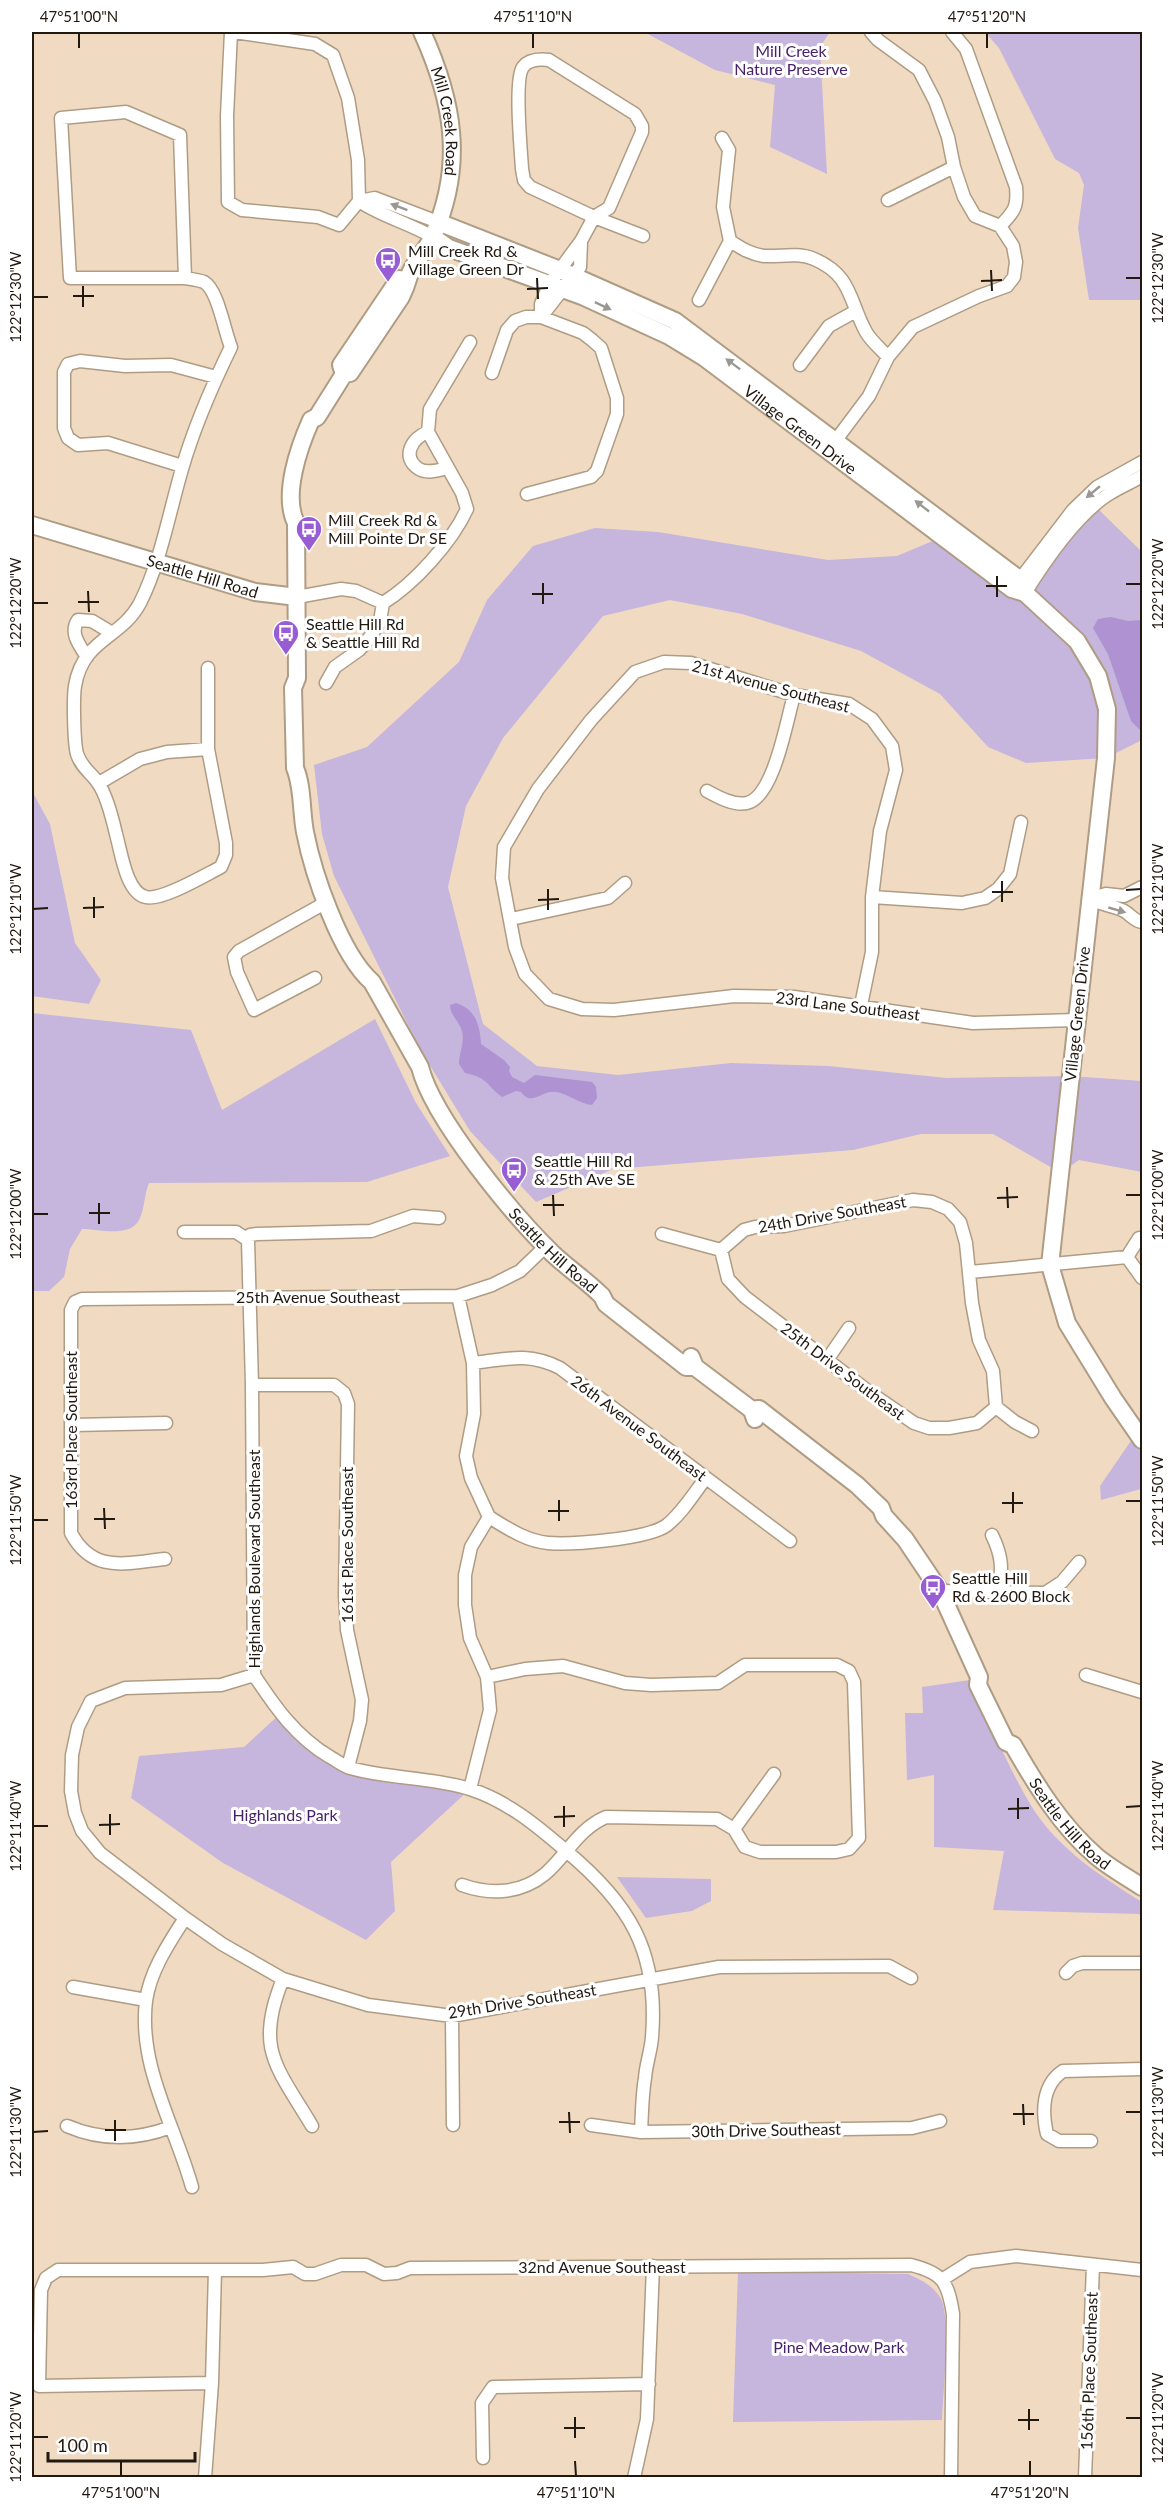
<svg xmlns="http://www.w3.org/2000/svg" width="1174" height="2509" font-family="Lato,sans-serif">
<rect width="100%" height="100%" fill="#f0dbc2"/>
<path fill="#c6b5dd" d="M644,32H830L820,47L827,174L770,147L775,85L715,70Z
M985,32H1142V300H1089L1078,228L1084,185L1079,173L1055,159L999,48Z
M1095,506L1142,552V740L1106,758L1026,763L988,747L940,694L861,651L742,614L670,600L603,616L503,738L466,806L448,887L483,1024L537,1066L618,1075L731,1063L828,1066L947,1078L1070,1076L1142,1081V1172L1079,1160L1061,1173L993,1134H921L853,1150L613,1169L536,1202L470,1131L420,1049L334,876L322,834L314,765L367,747L459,662L487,600L533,546L595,528L658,532L828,560L897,556L942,537L1012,589Z
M32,791L50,824L75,943L101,980L89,1004L32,996Z
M32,1013L191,1030L222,1110L375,1019L416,1103L450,1156L367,1182L149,1183C144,1194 145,1209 139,1220C130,1238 98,1229 82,1229L70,1249L64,1277L49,1291H32Z
M1137,1432L1142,1440V1493L1141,1489L1101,1500L1100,1486Z
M970,1680C990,1722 1008,1768 1032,1807C1057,1848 1103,1878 1142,1902V1917L1139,1914L993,1910L1004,1851L934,1847V1775L907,1780L905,1713H923L922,1687Z
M280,1714L348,1767L470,1789L391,1862L395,1911L366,1940L223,1863L131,1798L139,1756L244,1747Z
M617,1877L711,1879V1901L692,1911L646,1918Z
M738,2271L908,2274C921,2280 933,2285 941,2299C951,2318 943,2394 942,2420L733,2422Z"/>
<path fill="#ae92d2" d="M1111,617L1128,621L1142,620V732L1131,721L1108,654L1093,628L1098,619Z
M456,1003C475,1009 480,1024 481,1044L504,1060L510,1067L509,1071L512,1077L524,1083L535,1075L592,1082L596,1087L597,1098L592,1105C580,1104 569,1094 556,1092C541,1090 532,1107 521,1092L516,1091L502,1097C486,1085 489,1078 465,1073L459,1064C459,1052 465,1043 462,1031C459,1021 450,1015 450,1005Z"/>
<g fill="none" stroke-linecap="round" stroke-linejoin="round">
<g stroke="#af9c84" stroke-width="15">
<path id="street" d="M231,32L227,116L228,202L242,210L318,217L339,225L359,201L375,198L438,222
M234,32L315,44L333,55L348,98L358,160L359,201
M952,32L966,49L1016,187C1018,207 1014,212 1000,226
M722,138L729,150L723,207L730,241C741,248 750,254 764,256C780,257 798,252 814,259C852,275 849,301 866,332C871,341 881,349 888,357
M888,200L954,167
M359,201C381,216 409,223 433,237
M185,278H70L61,118L126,112L180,135L185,278C191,279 199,280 204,282C218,290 224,330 231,347C212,386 194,427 182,469C169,513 161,561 140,603C121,639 83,638 75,686C73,699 74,743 77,754C82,769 91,772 98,783C106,794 113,821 116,834C121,851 126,893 146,897C162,901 205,875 221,867L226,855V843L208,749V668
M699,300L730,241
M541,317V304L550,283L581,241L594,217L609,208L642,132V126L635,114L549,60C540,59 529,59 523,67C514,79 521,151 522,169L524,180L530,187L594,217L643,236
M541,317L580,267L581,242
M800,365L829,326L856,311
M492,373L507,330L515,321L526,317H541L583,333L592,340L601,348L617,398V414L597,471L591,477L527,494
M428,432C413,437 400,457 419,469C427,474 440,470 448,468
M836,440L869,396L888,357L913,327L979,296L1007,286L1014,277L1016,262L1013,246L1000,226L975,216L964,197L954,167L948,137L935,101L919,70L878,40L871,32
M182,466L108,443L78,445L68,438L64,428V372L68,364L80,361L125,366L171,365L216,377
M1015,586L1073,510L1097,487L1142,462
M1025,593C1045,561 1077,514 1109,494C1120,487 1132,482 1142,476
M297,597L341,589L356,591L383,603
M383,603C414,584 452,542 467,509L462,493L428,432L430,409L470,342
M87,657C80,646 69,633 78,620L92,621L112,633
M326,683L335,667L359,650L371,636L380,621L383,603
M99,783L140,759L167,752L208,749
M707,791C718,797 734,806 747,803C774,797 787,719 794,695
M872,897L962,903L985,898L998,889L1010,874L1021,822
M1090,899C1102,905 1111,905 1122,910C1130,913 1133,921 1142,922
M1090,899L1106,894L1124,896L1142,887
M511,919L608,898L625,883
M315,978L254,1010L237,972L234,957L239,951L325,903
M861,1005L872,952V897L880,831L896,770L892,746L872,719L849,704L794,695L691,663L664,662L635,672L591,720L538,789L504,847L502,878L515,947L525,974L549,999L582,1009L614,1010L734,996L794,997L973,1023L1076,1020
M439,1218L413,1216L371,1231L257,1234L250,1235L248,1240L252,1385L254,1675C275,1707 296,1737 330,1757C336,1760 343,1766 350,1768C389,1779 432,1777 470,1789C507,1801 536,1825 565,1850C629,1903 659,1951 652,2037C651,2051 646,2064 645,2078C642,2095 642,2114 641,2132
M184,1232H236L248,1240
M662,1234L721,1250
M721,1250L744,1230L755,1227L784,1226L913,1200L932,1202L948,1209L960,1222L966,1243L972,1303L979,1340L993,1371L996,1407
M721,1250L728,1279L745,1297L869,1392L914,1423L929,1428H949L977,1423L996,1407
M1127,1257L1139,1238
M970,1272L1127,1257L1142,1278
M458,1296L473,1363L474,1414L466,1456L471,1478L489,1517
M827,1360L849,1328
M473,1363C507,1359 528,1352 560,1368L790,1541
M252,1385H334L344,1393L348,1404L345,1595L347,1630L362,1700L360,1721L348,1767
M996,1407L1015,1422L1032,1431
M73,1425L166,1423
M489,1517C507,1528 526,1541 548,1543C571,1545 649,1539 667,1525C682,1513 693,1495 705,1479
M992,1535C1003,1558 1002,1568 999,1592
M165,1559C125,1563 93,1574 71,1533V1310L75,1302L82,1299L458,1296L492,1285L520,1271L546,1246
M940,1591L1045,1593L1062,1582L1079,1562
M254,1675L221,1685L125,1688L91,1701L78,1727L72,1755L71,1791L75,1813L82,1831L100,1853L185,1918L222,1944L283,1979L368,2005L452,2016L719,1967L889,1966L911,1978
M1086,1675L1142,1692
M470,1789L490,1710L487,1677L470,1638L465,1605V1575L471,1547L489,1517
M734,1829L774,1774
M462,1885C490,1895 521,1894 545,1874C567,1855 578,1829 606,1817L717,1819L734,1829L745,1847L760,1852H836L849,1849L859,1838L854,1682L849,1671L837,1665H745L718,1683L651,1685L625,1683L563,1666L525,1669L487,1677
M185,1918C169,1943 150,1971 146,2001C138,2066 175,2126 192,2187
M1066,1973L1073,1966L1082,1963H1142
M283,1979C254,2049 277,2067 312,2126
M73,1987L146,2000
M452,2016L453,2125
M591,2125L641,2132L912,2128L940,2121
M67,2126C102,2141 137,2140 171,2127
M1091,2141H1059L1047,2134C1042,2112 1042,2085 1063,2071L1142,2069
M943,2279L970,2262L1016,2256L1142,2270
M212,2383L39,2386L41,2290L46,2278L58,2270H263L293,2267L305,2274H315L341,2265H366L384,2274L397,2273L410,2268L911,2265C943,2273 948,2282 953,2314L951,2478
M483,2458L482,2403L493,2387L649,2384
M205,2478L212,2383L215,2270
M634,2478L647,2419L653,2266
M1085,2478L1093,2265"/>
</g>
<g stroke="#af9c84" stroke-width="20">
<g id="secondary">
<path id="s1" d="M422,32C453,100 465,164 433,236C427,250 414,261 409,276C407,283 405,289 401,297L350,373L344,374L317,417L311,420C299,447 282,495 296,523L297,678L293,688L295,768C303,787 301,811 305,832C313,873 340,954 372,982L420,1067C433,1119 514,1216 553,1254C569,1269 587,1281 602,1296L606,1304L686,1367H695"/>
<path d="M438,222L560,270L675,321L1019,579L1025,593"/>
<path id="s2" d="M433,237L449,248L582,296L669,336L705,358L1012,589L1025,593L1077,641L1098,676L1107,709L1106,758L1050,1265L1067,1323L1113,1398L1142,1440"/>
<path d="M344,374L341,365L399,279"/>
<path id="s3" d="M32,525L255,592L297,597"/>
<path d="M691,1357L695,1367L752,1410L755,1419"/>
<path id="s4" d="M752,1410L759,1409L857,1485L881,1508L884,1516L905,1539L940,1591L979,1677L978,1685L1006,1742L1013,1745C1036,1785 1061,1826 1096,1856C1110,1868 1127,1877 1142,1887"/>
</g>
</g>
<use href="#street" stroke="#fff" stroke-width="12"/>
<use href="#secondary" stroke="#fff" stroke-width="16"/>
</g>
<defs><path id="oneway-solid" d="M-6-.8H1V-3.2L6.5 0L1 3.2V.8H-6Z" transform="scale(1.5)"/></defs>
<g fill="#9b9893">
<use href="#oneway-solid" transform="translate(399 207) rotate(-159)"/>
<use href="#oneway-solid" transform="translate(603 306) rotate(25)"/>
<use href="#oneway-solid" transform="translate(733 364) rotate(-143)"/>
<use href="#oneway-solid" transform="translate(1093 492) rotate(140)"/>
<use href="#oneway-solid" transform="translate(922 506) rotate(-142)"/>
<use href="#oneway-solid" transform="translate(1117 910) rotate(16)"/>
</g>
<path fill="none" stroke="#211910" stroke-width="2" d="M79,33V48M533,33V48M987,33V48M991,270L992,291M537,278L538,299M1126,278H1141M981,281L1002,280M83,286V307M527,289L548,288M73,296H94M33,297H48M997,576V597M543,583V604M1126,584H1141M986,586H1007M88,591L89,612M532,594H553M78,602H99M33,603H48M1002,881V902M548,889V910M1126,890L1141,889M992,892H1013M94,897V918M538,900L559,899M83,908L104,907M33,909L48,908M1007,1187L1008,1208M553,1195L554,1216M1126,1195H1141M997,1198L1018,1197M99,1203V1224M543,1205H564M89,1213H110M33,1214H48M1013,1492V1513M559,1500V1521M1126,1501H1141M1002,1503H1023M104,1508L105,1529M548,1511H569M94,1519H115M33,1520H48M1018,1798V1819M564,1806V1827M1126,1807L1141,1806M1008,1809L1029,1808M110,1814V1835M554,1817L575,1816M99,1825L120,1824M33,1826H48M1023,2104L1024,2125M569,2112L570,2133M1126,2112H1141M1013,2114H1034M115,2120V2141M559,2122H580M105,2130H126M33,2132L48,2131M1029,2409V2430M575,2417V2438M1126,2418H1141M1018,2420H1039M564,2428H585M33,2437H48M121,2461V2476M575,2461L576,2476M1030,2461V2476"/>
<defs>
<g id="bus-pin" transform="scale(1.35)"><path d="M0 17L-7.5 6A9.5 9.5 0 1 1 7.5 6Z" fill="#985dd5" stroke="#fff"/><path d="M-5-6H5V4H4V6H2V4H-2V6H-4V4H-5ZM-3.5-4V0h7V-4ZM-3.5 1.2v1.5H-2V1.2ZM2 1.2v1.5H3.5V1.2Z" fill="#fff"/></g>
</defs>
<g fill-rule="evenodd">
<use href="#bus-pin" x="388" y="260"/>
<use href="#bus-pin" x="309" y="529"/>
<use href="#bus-pin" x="286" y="633"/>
<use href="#bus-pin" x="514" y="1170"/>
<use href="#bus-pin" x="933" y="1587"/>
</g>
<g text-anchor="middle" stroke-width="6" stroke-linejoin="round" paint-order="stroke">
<g font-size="16" fill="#48216c" stroke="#fff">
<text x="791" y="57">Mill Creek<tspan x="791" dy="18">Nature Preserve</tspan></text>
<text x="285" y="1821">Highlands Park</text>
<text x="839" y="2353">Pine Meadow Park</text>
</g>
<g font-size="16" fill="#211910" stroke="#fff">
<text dy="6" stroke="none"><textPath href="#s1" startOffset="93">Mill Creek Road</textPath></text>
<text dy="6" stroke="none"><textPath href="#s2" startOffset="418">Village Green Drive</textPath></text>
<text dy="6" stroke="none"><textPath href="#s3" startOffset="178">Seattle Hill Road</textPath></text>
<text transform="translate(771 686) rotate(15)" y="6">21st Avenue Southeast</text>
<text transform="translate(848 1006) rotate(7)" y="6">23rd Lane Southeast</text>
<text transform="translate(1077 1014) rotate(-84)" y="6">Village Green Drive</text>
<text transform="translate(832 1214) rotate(-10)" y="6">24th Drive Southeast</text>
<text dy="6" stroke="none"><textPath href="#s1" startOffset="1346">Seattle Hill Road</textPath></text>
<text x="318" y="1303">25th Avenue Southeast</text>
<text transform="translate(843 1371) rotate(37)" y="6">25th Drive Southeast</text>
<text transform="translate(639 1428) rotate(37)" y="6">26th Avenue Southeast</text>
<text transform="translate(71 1430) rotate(-90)" y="6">163rd Place Southeast</text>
<text transform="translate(347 1545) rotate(-90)" y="6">161st Place Southeast</text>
<text transform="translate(254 1559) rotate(-90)" y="6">Highlands Boulevard Southeast</text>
<text dy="6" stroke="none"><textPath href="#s4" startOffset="538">Seattle Hill Road</textPath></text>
<text transform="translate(522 2001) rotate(-9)" y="6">29th Drive Southeast</text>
<text transform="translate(766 2130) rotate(-1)" y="6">30th Drive Southeast</text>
<text x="602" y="2273">32nd Avenue Southeast</text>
<text transform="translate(1089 2371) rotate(-88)" y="6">156th Place Southeast</text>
</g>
<g font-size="16" fill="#211910" stroke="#fff" text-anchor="start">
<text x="408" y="257">Mill Creek Rd &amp;<tspan x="408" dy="18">Village Green Dr</tspan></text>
<text x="328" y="526">Mill Creek Rd &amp;<tspan x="328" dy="18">Mill Pointe Dr SE</tspan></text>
<text x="306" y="630">Seattle Hill Rd<tspan x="306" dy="18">&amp; Seattle Hill Rd</tspan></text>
<text x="534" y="1167">Seattle Hill Rd<tspan x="534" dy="18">&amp; 25th Ave SE</tspan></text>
<text x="952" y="1584">Seattle Hill<tspan x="952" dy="18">Rd &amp; 2600 Block</tspan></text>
</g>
</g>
<rect width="1174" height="2509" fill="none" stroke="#ffffff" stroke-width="66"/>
<path d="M48 2452v9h147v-9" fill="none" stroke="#211910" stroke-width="3"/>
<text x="57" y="2452" font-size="18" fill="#211910" stroke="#ffffff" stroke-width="4.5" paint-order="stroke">100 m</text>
<rect x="33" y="33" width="1108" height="2443" fill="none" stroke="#211910" stroke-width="2"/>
<g font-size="15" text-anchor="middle" fill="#211910">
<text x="79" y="22">47°51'00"N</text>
<text x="533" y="22">47°51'10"N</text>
<text x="987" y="22">47°51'20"N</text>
<text transform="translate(1158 278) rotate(-90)" y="5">122°12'30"W</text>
<text transform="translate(16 297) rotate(-90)" y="5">122°12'30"W</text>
<text transform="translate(1158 584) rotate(-90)" y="5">122°12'20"W</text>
<text transform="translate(16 603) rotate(-90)" y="5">122°12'20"W</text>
<text transform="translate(1158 889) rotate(-90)" y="5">122°12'10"W</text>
<text transform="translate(16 909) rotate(-90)" y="5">122°12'10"W</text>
<text transform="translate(1158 1195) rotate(-90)" y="5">122°12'00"W</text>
<text transform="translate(16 1214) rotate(-90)" y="5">122°12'00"W</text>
<text transform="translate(1158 1501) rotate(-90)" y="5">122°11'50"W</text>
<text transform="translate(16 1520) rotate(-90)" y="5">122°11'50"W</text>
<text transform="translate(1158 1806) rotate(-90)" y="5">122°11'40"W</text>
<text transform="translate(16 1826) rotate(-90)" y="5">122°11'40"W</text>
<text transform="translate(1158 2112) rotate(-90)" y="5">122°11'30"W</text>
<text transform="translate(16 2132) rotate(-90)" y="5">122°11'30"W</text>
<text transform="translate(1158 2418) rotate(-90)" y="5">122°11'20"W</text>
<text transform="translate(16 2437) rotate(-90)" y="5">122°11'20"W</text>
<text x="121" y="2498">47°51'00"N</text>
<text x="576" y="2498">47°51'10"N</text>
<text x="1030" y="2498">47°51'20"N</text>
</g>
</svg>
